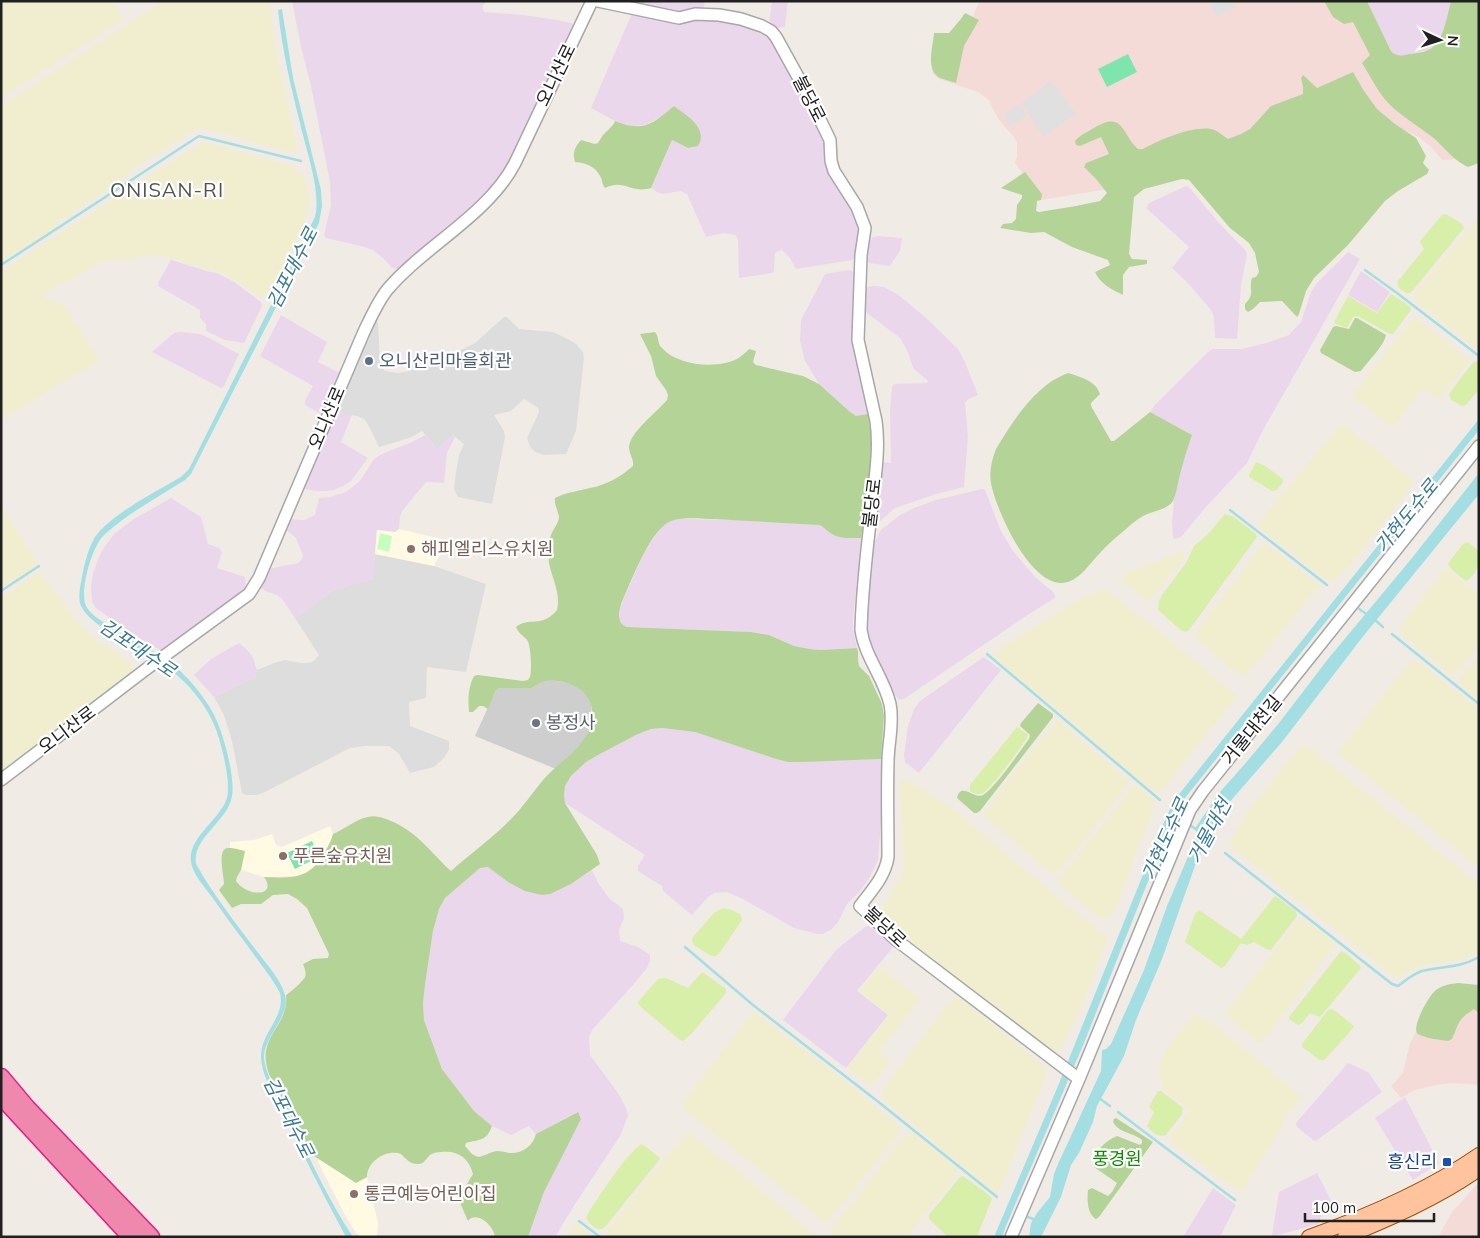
<svg xmlns="http://www.w3.org/2000/svg" width="1480" height="1238" font-family="Mulish,'Noto Sans KR',sans-serif">
<rect width="100%" height="100%" fill="#f1ebe6"/>
<path fill="#dedddd" d="M504,317H507L519,329L553,332L568,339L576,344L583,352L584,358L576,431L566,454L544,455L535,452L530,447L527,438L539,412L538,408L524,399L511,411L494,415L504,431L505,437L492,504L458,497L454,489L456,472L459,455L464,444L453,435L437,449L422,431L412,437L379,447L369,426L364,419L357,416L334,412L374,319L377,320L378,323L380,362L382,367L385,371L398,373L409,371L449,356L475,343Z
M375,554L434,566L486,584L466,672L427,667L426,698L409,702L410,726L449,741V750L444,758L434,767L410,773L399,754L389,746H366L350,748L263,793L256,795H246L242,793L241,788L232,741L224,715L214,697L257,676V670L277,662L285,660L301,663H309L314,661L319,655L295,618L333,590L372,579Z"/>
<path fill="#ebd7eb" d="M292,1H486L482,7L484,12L524,15L557,20L571,23L574,26L518,143L510,162L489,192L400,271L391,267L386,261L373,250L361,246L326,238L324,235L331,205L330,182L311,86L301,47Z
M609,1H705L703,10L681,14Z
M772,1H788L785,27L775,28L769,25Z
M1367,1H1451L1445,25L1436,44L1429,50L1399,56L1394,55L1391,51Z
M633,11L737,21L768,33L816,119L859,226V235L855,256L852,260L796,269L790,258L782,250L775,253L774,271L772,273L739,278L738,241L736,235L723,233L706,237L687,194L680,191L663,194L657,192L651,188L672,140L688,148L664,115L647,124L633,127L615,121L591,108Z
M1186,186L1189,187L1219,223L1245,250L1247,255L1241,285L1237,339L1215,338L1214,317L1211,310L1187,282L1172,268L1189,247L1146,208L1149,203Z
M879,236L902,238L900,251L890,266L869,263L865,261L867,245L873,237Z
M1348,252L1360,259L1262,432L1247,463L1205,508L1182,536L1176,539L1173,538L1172,522L1174,499L1181,469L1192,435L1150,412L1154,406L1208,352L1213,349H1242L1270,342L1289,335L1301,322L1311,292L1316,284Z
M171,260L210,272L217,273L234,282L261,302L262,306L244,343L225,340L206,331V324L200,318V310L158,286V283Z
M849,270L854,272L856,275L868,414L861,416H856L849,411L819,384L805,361L800,341L801,320L825,274Z
M1361,271L1390,292L1377,312L1348,295Z
M875,286L884,287L897,294L925,317L958,349L965,362L978,395L968,399L965,403L968,436L964,487L936,494L895,508L879,522L874,521L880,462L891,463L890,411L892,387L894,384L927,383L928,381L913,368L908,352L900,338L863,310L865,289L867,287Z
M281,315L327,342L318,362L342,374L323,415L305,405V401L313,386L260,356Z
M180,332L201,334L239,354L224,386L221,388L152,352L174,333Z
M334,412L352,415L341,442L368,458L351,481L343,486L334,490L325,491H315L302,488Z
M425,435L437,449L452,435L455,437L447,453L444,483L426,482L403,510L400,516L399,529L395,532L377,530L373,579L333,590L295,618L282,599L277,595L265,591L261,588V583L268,569L298,563L302,559L303,555L296,538L285,529L289,519L304,520L315,515L319,498L330,497L346,492L360,481L374,459L382,454L412,442Z
M982,489L985,490L1001,531L1013,551L1035,577L1053,592L1055,595V598L1029,614L904,699L899,700L890,689L876,662L866,635L865,623L873,545L881,530L900,515L914,508L936,500Z
M171,498L201,517L208,544L219,548L222,552L217,568L245,577L246,590L162,651L135,636L96,608L92,602L91,587L93,573L99,557L105,546L115,533L134,519Z
M678,519L740,520L819,525L824,526L829,532L839,537L861,538L853,620V630L857,648L821,650L810,649L794,646L769,635L751,632L627,627L623,625L619,619L620,609L624,598L642,557L651,542L663,526L670,521Z
M239,643L249,652L253,658L257,670V676L214,697L194,675L211,659Z
M984,657L1001,670L919,773L905,762L904,755L908,726L914,709L920,701L930,694Z
M662,728L695,732L773,758L840,760L881,759V823L878,860L871,875L860,891L847,904L838,922L832,929L823,934H817L794,928L743,899L727,892L714,893L708,897L692,915L663,891L662,886L638,871V866L645,855L565,803L564,795L565,786L571,776L586,762L598,755L636,735L651,729Z
M488,867L571,884L592,870L598,883L609,898L623,909L624,918L619,930L620,941L638,947L650,955V961L647,968L633,985L592,1030L589,1037L590,1055L618,1093L626,1108L628,1116L620,1136L575,1204L555,1237H528L544,1192L555,1169L577,1112L536,1134L529,1126L511,1135L492,1126L474,1111L442,1069L424,1020L423,1003L425,985L433,931L439,909L445,898L466,879L480,868Z
M866,926H869L894,946L857,991L888,1015L846,1068L783,1020L836,950Z
M1348,1063L1368,1072L1382,1092L1324,1135L1316,1141L1313,1140L1297,1127L1296,1123Z
M1405,1097L1439,1163L1413,1180L1375,1118Z
M1317,1173L1333,1204L1331,1207L1322,1212L1319,1224L1274,1236L1272,1235L1279,1192Z
M1213,1188L1236,1205L1220,1237H1183Z"/>
<path fill="#fffae1" d="M399,529L451,541L449,547L438,558L434,566L375,554L377,530L395,532Z
M330,826L333,834L330,843L319,861L313,868L306,873L296,876L264,877L241,870L245,851L230,848V842L254,840L272,834L276,845L282,847Z
M319,1159L356,1183L367,1177L378,1223L377,1237H361L356,1233L346,1217L318,1162Z"/>
<path fill="#cecece" d="M548,679L572,684L579,688L587,695L591,704L592,717L589,729L584,740L574,751L556,769L475,736L495,692L499,688H532L540,682Z"/>
<path fill="#f4dbd8" d="M980,1H1361L1384,50L1461,159L1442,160L1431,147L1419,137L1395,126L1195,175L1041,200L1015,163L1017,157V143L1014,137L999,120L988,99L978,92L939,79L933,74L932,67L972,18Z
M1479,992V1085L1452,1083L1436,1085L1415,1090L1401,1098L1391,1086L1403,1073L1410,1043L1434,1000Z
M1479,1182V1237H1438L1452,1212Z"/>
<path fill="#f1eed0" d="M1,1H113L124,19L1,98Z
M162,1H270L274,38L280,70L298,149L296,152L292,153L206,129H200L191,132L143,163L127,174L125,178L60,221L46,234L1,262V106Z
M203,141L290,165L297,168L302,173L306,182L309,194V208L307,216L292,250L267,296L263,295L259,297L234,280L218,271L210,270L159,255H147L125,261L108,260H103L81,275L51,289L45,295V298L48,300L62,303L65,306L100,360L1,420V271Z
M1479,216V351L1418,303L1413,299V296Z
M1414,316L1470,360L1439,401L1423,389L1393,428L1351,396Z
M1343,423L1398,467L1413,480V482L1400,502L1357,557L1340,577L1334,581L1331,582L1324,578L1257,527L1266,513L1334,431Z
M1,505L38,564L1,589Z
M1263,542L1279,553L1318,584L1319,586L1254,667L1244,675H1240L1234,671L1198,640L1195,633Z
M1180,552H1183L1185,555L1184,559L1150,600L1147,601L1122,581L1123,575L1128,572Z
M1444,569H1446L1479,594V647L1456,674L1451,676L1407,638L1398,631V629Z
M37,573L42,574L74,617L86,631L97,641L128,660L132,665L133,669L132,671L1,772V598Z
M1103,590L1107,591L1113,594L1236,694V697L1232,703L1161,792L1158,793L1148,787L1103,750L1071,721L1015,675L995,657L994,654L996,651L1070,604L1084,597Z
M1479,654V700L1459,684V679Z
M1414,660L1417,661L1479,709V868L1339,754V750L1406,666Z
M1057,719L1129,781L1125,789L1070,859L1055,874L1051,873L1046,870L983,815L1008,780Z
M1306,745L1317,753L1479,884V951L1460,960L1424,965L1399,977H1396L1392,975L1295,899L1231,847L1230,840L1252,805L1298,749Z
M902,778L923,789L955,810L1083,918L1108,937L1089,988L1076,1018L1062,1047L1058,1050H1054L1048,1048L1036,1041L920,951L895,929L884,917L882,912L883,906L896,885L902,875L904,865L900,788V780Z
M1136,785L1154,799V809L1115,910L1111,916L1107,918L1101,917L1095,915L1071,895L1061,886L1058,881L1059,878L1133,786Z
M1301,918L1322,932L1335,944L1334,947L1269,1034L1263,1042H1257L1231,1020L1227,1015L1226,1012L1294,925Z
M879,966L921,999L879,1052L890,1061L872,1085H869L847,1068L889,1015L859,991Z
M955,997L960,998L1041,1063L1046,1071V1076L1027,1124L1000,1189L997,1193L989,1189L907,1120L883,1099L881,1095L882,1091L892,1076L948,1003Z
M754,1012L830,1069L901,1126V1132L829,1221L825,1223L821,1220L686,1111L683,1107L682,1103L685,1099L751,1013Z
M1196,1013L1215,1025L1302,1096L1285,1118L1277,1136L1241,1192L1238,1191L1174,1145L1170,1138L1189,1111V1109L1166,1092L1163,1088L1159,1074L1160,1062L1167,1048L1174,1037Z
M912,1132L955,1167L957,1173L955,1177L907,1237H833L830,1232L835,1223L906,1134Z
M688,1134L692,1135L708,1147L819,1237H607L606,1234L607,1230L680,1140L684,1135Z
M576,1223L594,1237H567L573,1225Z"/>
<path fill="#d7efa8" d="M1446,214L1461,223L1464,228L1413,290L1410,293C1404,293 1396,288 1398,281L1424,249L1420,242L1421,240L1442,215Z
M1391,294L1411,307V310L1393,334H1390L1358,316L1353,317L1347,328L1336,324L1334,322L1348,296L1377,313Z
M1477,361L1479,362V389L1466,405L1462,406L1451,400L1449,394L1470,366L1474,362Z
M1256,462L1265,466L1283,479V482L1277,490L1272,491L1249,477V475Z
M1225,514L1234,517L1256,534L1257,537L1189,630L1186,632L1182,631L1158,610L1159,601L1162,595L1186,563L1194,546L1209,533Z
M1468,542L1479,551C1479,564 1478,574 1466,581L1452,570L1448,564L1462,545L1465,543Z
M1017,727L1026,733L1028,735L1027,738C1020,748 990,791 981,794C977,795 974,793 970,791V785Z
M1275,896L1296,911L1297,916L1271,950L1266,949L1254,942L1247,945L1241,943L1225,966L1221,968L1185,942L1195,914L1199,910L1202,912L1241,939Z
M723,908L729,909L740,914L742,920L721,951L716,956H711L694,945L692,941V938L714,913Z
M1341,951L1347,954L1360,966L1361,968L1320,1017L1310,1013L1302,1023L1298,1025L1289,1019V1017Z
M701,973H704L726,989V993L693,1032L683,1041L680,1040L642,1008L639,1005L638,1002L658,979L666,978L688,988Z
M1331,1009L1334,1010L1354,1026L1348,1034L1327,1057L1324,1060H1320L1302,1047V1044L1328,1010Z
M1158,1091H1161L1183,1108L1182,1114L1166,1135C1159,1138 1151,1132 1147,1126L1154,1112L1149,1107Z
M642,1144L659,1157L660,1159L605,1227C599,1233 589,1224 586,1218L588,1213C598,1198 628,1151 642,1144Z
M963,1176L989,1195L992,1198L991,1201L977,1237H948L929,1219V1215L960,1177Z"/>
<path fill="#b4d497" d="M1324,1H1367L1391,51C1396,57 1402,56 1409,54C1415,53 1423,53 1428,50C1443,44 1447,16 1451,1H1479V163L1468,167C1455,161 1446,150 1436,140C1421,128 1404,118 1390,105C1378,93 1371,77 1362,63L1370,55L1353,22L1344,24L1333,17Z
M965,13L979,20L964,46L956,83C951,81 945,80 940,78C925,70 933,47 934,33H949L960,20Z
M1353,72L1364,91L1377,109L1395,124L1416,138L1426,156L1423,163L1429,170L1427,174L1398,191L1385,201L1348,245L1314,278L1306,291L1299,314L1297,317L1282,301L1260,302L1253,309L1248,312L1245,309V304C1256,293 1248,290 1252,278L1256,277L1259,272L1255,253L1249,243L1230,228L1189,180L1182,179L1144,189L1134,197L1129,254L1132,259L1147,260V264L1129,267L1123,275V295C1113,290 1100,284 1095,272L1110,265L1108,260L1072,247L1044,232L1031,233L1000,228L1003,224L1012,223L1016,219L1017,205L1022,198V195L1001,188L1025,172L1042,194L1041,200L1037,201L1036,211L1039,212L1076,206L1100,201L1107,193L1097,180L1084,167L1086,163L1109,154L1101,137L1080,146L1076,145L1075,141C1080,135 1087,132 1094,128C1124,110 1121,134 1138,149H1143C1160,140 1191,126 1211,129C1217,130 1223,136 1228,139L1241,134L1250,129L1271,106L1303,94V87L1301,78L1303,75L1317,88Z
M674,106C686,115 709,128 698,146L688,148L672,140L651,188C631,194 624,178 605,188C601,183 603,180 600,176C595,166 586,163 575,162C572,153 575,147 581,140L595,144L598,143L603,135L613,125L615,121C642,132 652,125 674,106Z
M1355,318H1357L1386,335C1384,346 1368,361 1361,371L1355,372L1321,353L1320,350L1333,327L1336,326L1349,329Z
M655,332C660,338 656,343 663,349C679,366 717,369 737,359C742,356 746,352 749,349L756,351L753,362L756,365L803,376L819,384L849,411L856,416L868,414L873,447L872,462L861,538C851,538 840,539 832,534C826,531 825,527 819,525C784,523 749,521 715,519C702,519 680,516 669,522C650,532 633,577 624,597C620,606 614,623 627,627L751,632L769,635L794,646L810,649L821,650L857,648L858,651V659L859,666L869,676L882,704L884,716L881,759L802,762H788L773,758L695,732L662,728L651,729L636,735L598,755L586,762L571,776L565,786L564,795L565,803L597,855L600,864L571,884L550,894L542,895L525,891L508,882L488,867L480,868L445,898L439,909L433,931L425,985L423,1003L424,1020L442,1069L474,1111L492,1126C486,1142 480,1139 466,1143L465,1146L472,1154L478,1157C485,1156 490,1152 497,1151C502,1151 505,1152 509,1153C522,1154 533,1146 536,1134L578,1112L581,1119L544,1192L528,1237H495C494,1226 477,1210 468,1221L453,1187H465L473,1174C469,1158 458,1150 441,1152C437,1152 433,1153 430,1155C426,1159 424,1164 418,1164C410,1164 406,1159 401,1154C387,1149 367,1161 367,1177L356,1183L314,1156L310,1152L269,1074C255,1036 289,1028 286,995C290,993 304,980 305,977C307,973 304,967 303,964L313,959L328,958L329,954L307,908L297,899L288,894L273,895L261,904H241L232,908L219,890L224,884C224,877 218,853 225,849C229,846 240,850 245,851L241,870L237,877L236,881C248,898 278,896 264,877C291,878 308,880 323,855C327,848 331,842 333,834C345,829 356,819 368,817C376,815 384,818 391,821C419,833 430,852 451,871C471,853 493,838 511,819C523,807 532,793 543,780C555,766 572,756 583,740C600,716 594,689 563,682C549,679 544,679 532,688H499L495,692L488,709L483,706H479L473,712H469C468,700 468,687 474,676L478,675L523,681L528,680L530,677C532,670 531,645 527,640C523,635 518,633 516,627C529,616 541,629 557,610C561,594 552,578 549,563C548,554 548,543 551,535C553,529 559,523 559,517C558,510 554,505 555,498C567,492 578,491 590,488C607,485 620,477 633,466C634,458 629,455 629,447C630,432 657,412 667,400L668,395L666,390L656,376L651,356L640,334Z
M1068,373C1081,377 1096,381 1100,394L1091,403V406L1111,441H1114L1150,412L1192,435C1188,447 1184,459 1181,471C1178,481 1177,492 1173,501C1167,510 1152,511 1143,516C1136,520 1130,525 1125,530C1116,537 1107,545 1100,553C1089,564 1079,582 1062,583C1029,584 996,510 991,483C989,472 992,459 996,449C1013,421 1035,385 1068,373Z
M1038,703L1053,714V717L980,811L977,813H974L957,798C961,781 974,800 983,795C996,787 1019,752 1029,739L1030,735L1020,726L1021,723Z
M1458,983L1479,985V1013L1474,1009C1456,1021 1460,1022 1452,1039L1448,1041C1441,1040 1422,1038 1417,1033C1412,1026 1429,995 1436,990C1443,985 1450,984 1458,983Z
M1116,1118L1153,1142L1099,1217L1096,1219C1087,1214 1087,1199 1088,1190L1092,1188L1108,1196L1112,1192L1117,1183L1094,1167C1091,1154 1105,1141 1117,1136L1140,1145L1142,1143V1140C1133,1132 1120,1134 1113,1122L1114,1119Z"/>
<path fill="#c6fec0" d="M380,533L392,536L389,552L377,549Z"/>
<path fill="#7ee6ac" d="M1128,54L1137,72L1107,87L1098,69Z
M312,841L319,857L295,869L287,853Z"/>
<path fill="#e0e0e0" d="M1209,1H1232L1235,7L1216,17Z
M1051,80L1076,114L1043,137L1022,103Z
M1020,104L1027,116L1010,126L1003,114Z"/>
<path fill="#a3dfe2" d="M282,9L293,78L321,190L322,206L319,223L191,474L185,480C157,498 128,513 104,535C92,546 79,592 86,606C91,616 104,622 113,628C131,641 153,649 171,663C190,678 213,706 220,729C226,745 235,780 232,796C228,822 192,837 196,864C214,896 237,925 259,954C268,966 279,978 284,992C293,1015 265,1034 264,1056C264,1074 284,1106 292,1122C311,1161 329,1201 353,1237H346L339,1224C320,1188 302,1153 285,1117C276,1099 262,1078 261,1057C260,1033 286,1017 280,993C272,978 262,966 252,952C239,934 225,916 212,897C205,887 193,875 191,862C187,838 220,820 227,798C231,782 222,747 217,732C205,698 178,672 148,654C130,644 90,625 81,606C77,596 81,583 83,572C85,561 89,547 95,537C110,515 157,491 181,477L189,469L315,217C321,193 308,156 302,131C292,91 282,51 278,10Z
M1479,419V430L1181,803L1145,889L1084,1043L1006,1226L1002,1237H994L1058,1086L1167,815L1176,798Z
M1479,473V494L1361,639L1282,742L1227,805L1218,819L1210,835V841L1213,845L1212,846L1207,845L1204,847L1196,863L1162,959L1136,1020L1124,1056L1097,1106L1093,1122L1079,1153L1071,1165L1061,1197L1041,1237H1029L1031,1223L1037,1213L1050,1197L1054,1174L1058,1164L1101,1071L1102,1050L1106,1049L1111,1044L1144,970L1167,906L1196,838V827L1219,793L1244,765L1279,723L1328,659L1412,558Z"/>
<g fill="none" stroke-linecap="round" stroke-linejoin="round">
<path stroke="#a3dfe2" stroke-width="2.5" d="M1,265L199,136L301,161
M1365,270L1397,293L1479,356
M1230,510L1327,585
M1,591L39,566
M1359,609L1368,615
M1375,620L1383,627
M1392,634L1479,704
M987,654L1160,800
M1190,825L1197,830
M1225,853L1392,984L1398,986C1406,980 1413,974 1422,971C1441,966 1460,968 1477,958
M685,947L753,1005L876,1100L997,1197
M1099,1098L1110,1106
M1118,1112L1235,1200
M1028,1217L1036,1220
M579,1221L600,1237"/>
<g stroke="#a7a7a7" stroke-width="14">
<path id="minor" d="M598,1L679,18L695,14L719,15L741,19L762,26L771,31L776,37L808,95L830,140L831,161L834,171L857,207L865,228L861,255L858,340L876,421C880,449 875,477 872,506C867,547 862,588 861,630C865,657 884,678 890,704C894,723 888,743 888,762C887,794 888,826 888,857C885,877 871,891 860,906L895,939L1079,1079
M1,780L145,670L249,594L259,578L363,334C370,319 377,303 387,290C424,246 488,215 515,163L592,1
M1011,1237L1079,1079L1190,810L1203,791L1479,446"/>
</g>
<g stroke="#9c4d00" stroke-width="16">
<path id="major" d="M1309,1237C1368,1216 1427,1191 1479,1155
M1345,1237C1391,1218 1438,1198 1479,1169"/>
</g>
<g stroke="#ea1885" stroke-width="19">
<path id="highway" d="M1,1077L27,1108L151,1237
M1,1096L131,1237"/>
</g>
<use href="#minor" stroke="#fff" stroke-width="11"/>
<use href="#major" stroke="#ffc49d" stroke-width="14"/>
<use href="#highway" stroke="#ee88ad" stroke-width="16"/>
</g>
<circle fill="#5c6f8a" stroke="#fff" stroke-width="2" cx="369" cy="361" r="5"/>
<g fill="#8d6e63" stroke="#fff" stroke-width="2">
<circle cx="411" cy="549" r="5"/>
<circle cx="283" cy="856" r="5"/>
<circle cx="354" cy="1194" r="5"/>
</g>
<circle fill="#6b7280" stroke="#fff" stroke-width="2" cx="536" cy="723" r="5"/>
<rect fill="#1a4fb4" stroke="#fff" stroke-width="2" x="1442" y="1157" width="10" height="10" rx="2.5"/>
<g text-anchor="middle" stroke-width="4.5" stroke-linejoin="round" paint-order="stroke">
<g font-size="18" fill="#202020" stroke="#fff">
<text transform="translate(556 75) rotate(-64)" y="6">오니산로</text>
<text transform="translate(809 99) rotate(63)" y="6">불당로</text>
<text transform="translate(327 418) rotate(-67)" y="6">오니산로</text>
<text transform="translate(872 503) rotate(-83)" y="6">불당로</text>
<text transform="translate(67 730) rotate(-37)" y="6">오니산로</text>
<text transform="translate(1252 730) rotate(-51)" y="6">거물대천길</text>
<text transform="translate(885 927) rotate(43)" y="6">불당로</text>
</g>
<g font-size="18" fill="#4e5e75" stroke="#fff" text-anchor="start">
<text x="379" y="367">오니산리마을회관</text>
</g>
<g font-size="18" fill="#785e54" stroke="#fff" text-anchor="start">
<text x="421" y="555">해피엘리스유치원</text>
<text x="293" y="862">푸른숲유치원</text>
<text x="364" y="1200">통큰예능어린이집</text>
</g>
<g font-size="18" fill="#5b616d" stroke="#fff" text-anchor="start">
<text x="546" y="729">봉정사</text>
</g>
<g font-size="18" fill="#0f8a02" stroke="#fff">
<text x="1117" y="1165">풍경원</text>
</g>
<g font-size="18" fill="#164399" stroke="#fff" text-anchor="end">
<text x="1437" y="1168">흥신리</text>
</g>
<g font-size="19" font-style="italic" fill="#397897" stroke="#fff">
<text transform="translate(292 268) rotate(-63)" y="7">김포대수로</text>
<text transform="translate(1406 516) rotate(-51)" y="7">가현도수로</text>
<text transform="translate(138 648) rotate(34)" y="7">김포대수로</text>
<text transform="translate(1209 831) rotate(-62)" y="7">거물대천</text>
<text transform="translate(1165 839) rotate(-66)" y="7">가현도수로</text>
<text transform="translate(289 1117) rotate(63)" y="7">김포대수로</text>
</g>
<g font-size="20" letter-spacing="1" fill="#535353" stroke="#fff">
<text x="167" y="197">ONISAN-RI</text>
</g>
</g>
<rect width="1480" height="1238" fill="none" stroke="#202020" stroke-width="5"/>
<g transform="translate(1440 40) rotate(94)" stroke="#ffffff" stroke-width="4" paint-order="stroke">
<path d="M0-4L9 19L0 12L-9 19Z" fill="#202020"/>
<text y="-8" font-size="14" font-weight="bold" text-anchor="middle" fill="#202020">N</text>
</g>
<path d="M1305 1213v8h129v-8" fill="none" stroke="#202020" stroke-width="2.5"/>
<text x="1312" y="1213" font-size="15" fill="#202020" stroke="#ffffff" stroke-width="4" paint-order="stroke">100 m</text>
</svg>
